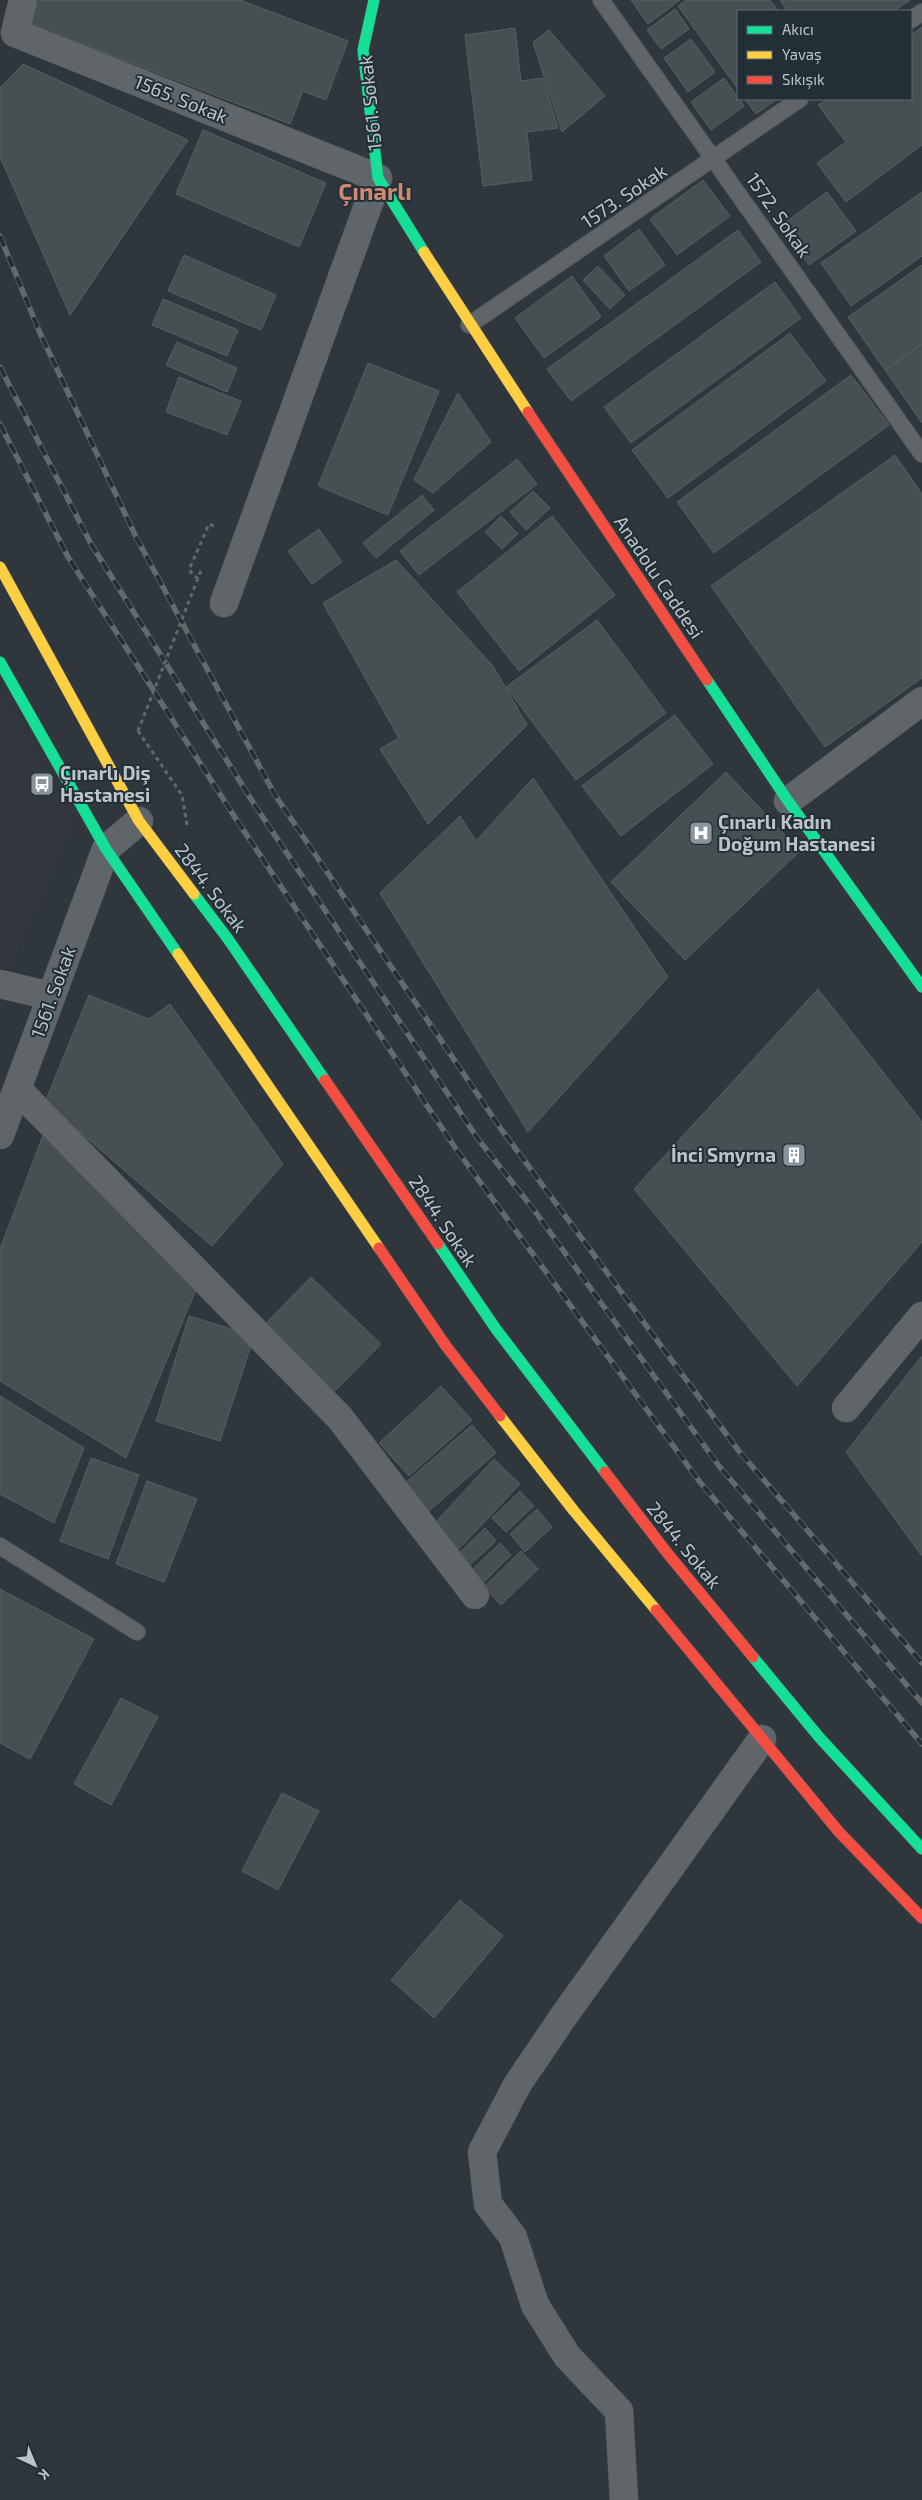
<svg xmlns="http://www.w3.org/2000/svg" width="922" height="2500" font-family="'Exo 2',sans-serif">
<rect width="100%" height="100%" fill="#2f373c"/>
<path fill="#343642" d="M0,691L75,823L9,969L0,967Z"/>
<path fill="#484f53" stroke="#585e63" d="M39,0H240L348,41L326,100L303,91L290,124L30,24Z
M631,0H680L648,24Z
M686,0H770L778,11H738V89L678,6Z
M780,0H910L894,11H787Z
M675,9L689,29L661,49L647,30Z
M922,27V145L846,202L817,163L846,142L818,105L827,99H911V35Z
M515,28L521,81L543,78L558,128L527,132L532,180L483,186L465,35Z
M549,30L605,96L562,132L533,42Z
M691,39L715,72L688,92L664,58Z
M23,64L188,140L70,315L0,157V88Z
M724,78L744,106L711,130L691,102Z
M745,99H777L756,114Z
M203,130L326,183L299,247L176,194Z
M703,180L730,216L677,255L650,219Z
M827,192L856,231L809,265L780,226Z
M922,192V256L851,306L821,263Z
M639,229L665,265L629,291L604,256Z
M738,230L761,262L571,401L547,369Z
M184,255L276,295L261,330L168,291Z
M922,265V344L885,370L848,317Z
M598,266L625,295L610,309L583,280Z
M572,276L601,317L544,358L515,318Z
M775,282L801,318L631,443L604,407Z
M163,299L238,330L227,356L152,325Z
M790,333L826,381L668,498L632,450Z
M177,342L237,368L227,392L166,365Z
M922,344V423L885,370Z
M368,363L439,391L388,515L318,486Z
M851,375L889,425L714,553L677,502Z
M179,377L241,401L227,435L166,412Z
M458,393L491,442L433,493L414,480Z
M895,455L922,494V678L825,747L711,586Z
M517,459L537,484L419,575L400,551Z
M533,491L550,508L526,530L510,512Z
M422,495L434,510L376,558L363,543Z
M501,516L518,534L502,549L485,532Z
M552,516L615,595L519,671L457,592Z
M319,529L342,562L312,584L288,551Z
M396,560L493,666L527,725L428,824L380,749L399,738L323,603Z
M597,620L666,713L576,780L506,687Z
M675,715L713,764L621,836L582,786Z
M726,772L800,851L685,960L611,882Z
M533,778L668,977L528,1132L380,893L460,816L476,841Z
M818,989L922,1122V1242L797,1386L634,1189Z
M89,995L149,1019L170,1004L283,1164L212,1246L45,1102Z
M44,1133L197,1287L126,1458L0,1381V1249Z
M311,1277L381,1344L335,1391L265,1324Z
M189,1316L254,1336L220,1441L156,1421Z
M922,1356V1556L846,1452Z
M441,1386L472,1420L409,1476L379,1443Z
M0,1396L84,1448L54,1523L0,1494Z
M472,1425L496,1453L429,1511L405,1483Z
M91,1458L139,1475L108,1559L60,1541Z
M494,1459L520,1484L459,1549L433,1525Z
M147,1481L197,1499L164,1582L116,1564Z
M520,1491L534,1506L506,1532L492,1518Z
M537,1509L552,1527L525,1552L510,1534Z
M485,1528L496,1541L469,1566L458,1554Z
M500,1543L511,1555L483,1583L471,1571Z
M521,1551L538,1569L501,1605L484,1587Z
M0,1589L94,1639L30,1759L0,1743Z
M121,1698L158,1717L111,1805L74,1784Z
M282,1793L319,1811L278,1890L242,1871Z
M460,1900L503,1936L434,2018L391,1980Z"/>
<g fill="none" stroke-linecap="round" stroke-linejoin="round">
<g stroke="#4d5357" stroke-width="18">
<path id="lane" d="M601,0L922,454
M911,20L922,12
M469,325L800,99
M0,1546L137,1632"/>
</g>
<g stroke="#4d5357" stroke-width="29">
<path id="street" d="M23,0L15,33L378,178L224,603
M788,801L922,701
M0,984L51,996
M17,1089L340,1418L475,1595
M0,1135L106,849L139,821
M846,1408L922,1316
M624,2500L619,2411L567,2356L535,2305L513,2237L488,2204L482,2152L517,2085L563,2017L762,1739"/>
</g>
<g stroke="#4d5357" stroke-width="12">
<path id="fast" d="M374,0L363,50L378,178L424,252
M0,662L106,849L178,954
M707,680L788,801L922,987
M194,894L228,939L325,1080
M438,1244L496,1329L605,1472
M753,1657L819,1737L922,1849"/>
</g>
<g stroke="#4d5357" stroke-width="12">
<path id="slow" d="M424,252L528,412
M0,567L139,821L194,894
M178,954L379,1248
M500,1416L574,1511L656,1610"/>
</g>
<g stroke="#4d5357" stroke-width="12">
<path id="jam" d="M528,412L707,680
M325,1080L438,1244
M379,1248L446,1346L500,1416
M605,1472L668,1554L753,1657
M656,1610L839,1832L922,1918"/>
</g>
<path stroke="#63696d" stroke-width="3" stroke-dasharray="4 4" stroke-linecap="butt" d="M198,579L189,570L209,524L216,527
M138,731L182,795L187,825"/>
<use href="#lane" stroke="#606569" stroke-width="16"/>
<use href="#street" stroke="#606569" stroke-width="28"/>
<use href="#fast" stroke="#16e098" stroke-width="11"/>
<use href="#slow" stroke="#ffcf43" stroke-width="11"/>
<use href="#jam" stroke="#f24e42" stroke-width="11"/>
<g stroke="#63696d" stroke-width="5.5">
<path id="rail" d="M0,236L40,333L136,537L275,795L501,1129L738,1450L922,1663
M0,367L91,544L256,807L478,1139L534,1210L719,1466L922,1703
M0,424L68,557L236,819L456,1149L699,1481L922,1744"/>
</g>
<use href="#rail" stroke="#222f37" stroke-width="4" stroke-dasharray="11" stroke-linecap="butt"/>
<path stroke="#63696d" stroke-width="3" stroke-dasharray="4 4" stroke-linecap="butt" d="M138,731L202,568"/>
</g>
<defs>
<g id="bus-square" transform="scale(1.25)"><rect x="-9" y="-9" width="18" height="18" rx="4" fill="#8a9399" stroke="#222f37"/><path d="M-5-6H5V4H4V6H2V4H-2V6H-4V4H-5ZM-3.5-4V0h7V-4ZM-3.5 1.2v1.5H-2V1.2ZM2 1.2v1.5H3.5V1.2Z" fill="#fff"/></g>
<g id="hospital-square" transform="scale(1.25)"><rect x="-9" y="-9" width="18" height="18" rx="4" fill="#8a9399" stroke="#222f37"/><path d="M-5-5h3v3.5h4V-5h3V5h-3V1.5h-4V5h-3Z" fill="#fff"/></g>
<g id="building-square" transform="scale(1.25)"><rect x="-9" y="-9" width="18" height="18" rx="4" fill="#8a9399" stroke="#222f37"/><path d="M-4-6H4V6H1V3H-1V6H-4ZM-2.5-4.3h1.7v1.8h-1.7ZM.8-4.3h1.7v1.8H.8ZM-2.5-1h1.7V.8h-1.7ZM.8-1h1.7V.8H.8Z" fill="#fff"/></g>
</defs>
<g fill-rule="evenodd">
<use href="#bus-square" x="42" y="784"/>
<use href="#hospital-square" x="701" y="833"/>
<use href="#building-square" x="794" y="1155"/>
</g>
<g text-anchor="middle" stroke-width="4" stroke-linejoin="round" paint-order="stroke">
<g font-size="19" fill="#bbc4cb" stroke="#222f37">
<text transform="translate(181 99) rotate(22)" y="7">1565. Sokak</text>
<text transform="translate(370 103) rotate(-96)" y="7">1561. Sokak</text>
<text transform="translate(624 196) rotate(-34)" y="7">1573. Sokak</text>
<text transform="translate(779 215) rotate(55)" y="7">1572. Sokak</text>
<text transform="translate(659 577) rotate(56)" y="7">Anadolu Caddesi</text>
<text transform="translate(211 888) rotate(53)" y="7">2844. Sokak</text>
<text transform="translate(53 992) rotate(-70)" y="7">1561. Sokak</text>
<text transform="translate(443 1221) rotate(56)" y="7">2844. Sokak</text>
<text transform="translate(684 1545) rotate(51)" y="7">2844. Sokak</text>
</g>
<g font-size="19" font-weight="bold" fill="#bbc4cb" stroke="#222f37" text-anchor="start">
<text x="60" y="780">Çınarlı Diş<tspan x="60" dy="22">Hastanesi</tspan></text>
<text x="718" y="829">Çınarlı Kadın<tspan x="718" dy="22">Doğum Hastanesi</tspan></text>
<text x="776" y="1162" text-anchor="end">İnci Smyrna</text>
</g>
<g font-size="24" font-weight="bold" fill="#cf8972" stroke="#222f37">
<text x="375" y="200">Çınarlı</text>
</g>
</g>
<rect x="737" y="10" width="175" height="90" fill="#222f37" stroke="#5f6b72"/>
<rect x="747" y="26" width="25" height="8" fill="#16e098" stroke="#5f6b72"/>
<text x="782" y="35" font-size="15" fill="#bbc4cb">Akıcı</text>
<rect x="747" y="51" width="25" height="8" fill="#ffcf43" stroke="#5f6b72"/>
<text x="782" y="60" font-size="15" fill="#bbc4cb">Yavaş</text>
<rect x="747" y="76" width="25" height="8" fill="#f24e42" stroke="#5f6b72"/>
<text x="782" y="85" font-size="15" fill="#bbc4cb">Sıkışık</text>
<g transform="translate(35 2465) rotate(136)" stroke="#222f37" stroke-width="4" paint-order="stroke">
<path d="M0-4L9 19L0 12L-9 19Z" fill="#bbc4cb"/>
<text y="-8" font-size="14" font-weight="bold" text-anchor="middle" fill="#bbc4cb">K</text>
</g>
</svg>
